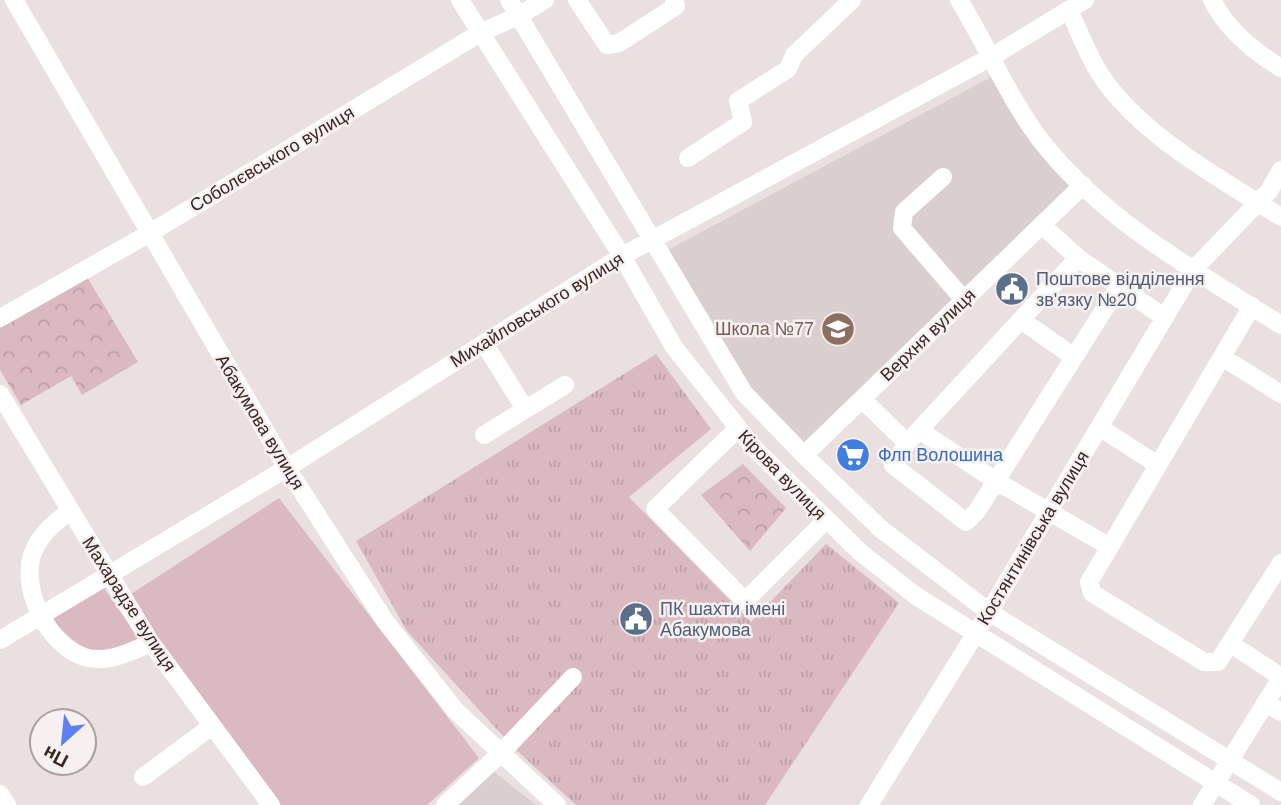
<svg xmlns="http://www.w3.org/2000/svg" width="1281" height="805" font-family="Arial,sans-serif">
<defs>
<pattern id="forest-crowns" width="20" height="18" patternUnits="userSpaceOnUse" patternTransform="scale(1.75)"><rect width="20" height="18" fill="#dbb9c1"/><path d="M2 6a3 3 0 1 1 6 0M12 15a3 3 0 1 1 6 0" fill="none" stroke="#bd9fa6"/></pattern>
<pattern id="park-tufts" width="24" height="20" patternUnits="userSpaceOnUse" patternTransform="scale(1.75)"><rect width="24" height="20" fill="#dbb9c1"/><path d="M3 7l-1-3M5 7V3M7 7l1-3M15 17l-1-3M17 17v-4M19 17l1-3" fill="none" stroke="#bd9fa6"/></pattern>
</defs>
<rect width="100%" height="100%" fill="#eae0e0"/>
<path fill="#dacece" d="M995,75L1076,184L804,447L750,390L664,252Z
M488,767L536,805H449Z"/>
<path fill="#dbb9c1" d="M279,498L479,758L427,805H281L128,596Z
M102,585L139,639C99,665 77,648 50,617Z"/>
<path fill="url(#forest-crowns)" d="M87,277L138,362L82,395L71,376L21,405L0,370V328Z
M743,464L786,508L750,551L701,495Z"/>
<path fill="url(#park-tufts)" d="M656,354L711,429L629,497L751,622L826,544L899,603L765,805H576L514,748L407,631L356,541Z"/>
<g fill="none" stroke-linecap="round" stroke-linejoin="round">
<path stroke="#fff" stroke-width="18" d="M14,0L287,468L385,621L456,711L557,805
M460,0L622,256L674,347L755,449L860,552L916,596L1251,805
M509,0L744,393L804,455L881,529L989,612L1281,792
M577,0L607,45L619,43L676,6L674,0
M959,0C988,47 1012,106 1046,147C1108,223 1199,273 1281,325
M1212,0C1227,30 1253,51 1281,68
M1069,10C1078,29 1086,50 1097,69C1133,131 1221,179 1281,217
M688,158L743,122L738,101L788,69L794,55L852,0
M943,177L904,212L902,228L964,300
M1042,225L1078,258L1164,317
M1078,258L907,443L893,465L966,522L977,511L1119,286
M1252,306L1089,582L1092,593L1204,662H1218L1281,563
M0,318L150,233L480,33L518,16L545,0
M1021,320L1074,357
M484,343L525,409
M1222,357L1281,394
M0,394L151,643L271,805
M862,399L907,443
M1099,427L1158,465
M737,429L655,509L745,601L826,520
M919,430L996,481L1110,547
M484,435L565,385
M804,455L1083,185
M70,511C54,523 39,535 32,555C21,590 48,645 84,657C107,664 130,652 151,643
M0,640L287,468L622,256L993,56L1085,0
M1231,644L1281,677
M1265,703L1281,712
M143,777L212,726
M0,794L7,805
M445,805L500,754L573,677
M869,805L989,612L1193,270L1269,191L1281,170
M1202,805L1281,678"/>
</g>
<defs>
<g id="civic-disc" transform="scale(1.75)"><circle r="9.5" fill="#5c6f8a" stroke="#f7f0f0"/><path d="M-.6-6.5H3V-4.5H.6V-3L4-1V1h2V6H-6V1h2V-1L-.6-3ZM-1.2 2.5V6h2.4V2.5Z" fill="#fff"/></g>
<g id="school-disc" transform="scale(1.75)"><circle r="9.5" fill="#8d6e63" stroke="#f7f0f0"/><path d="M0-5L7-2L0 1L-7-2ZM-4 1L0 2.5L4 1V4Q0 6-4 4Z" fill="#fff"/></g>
<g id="supermarket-disc" transform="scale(1.75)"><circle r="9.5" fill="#3f7fe0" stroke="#f7f0f0"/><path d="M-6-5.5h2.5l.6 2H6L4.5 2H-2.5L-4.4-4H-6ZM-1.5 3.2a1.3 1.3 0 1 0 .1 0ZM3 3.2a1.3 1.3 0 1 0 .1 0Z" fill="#fff"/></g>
</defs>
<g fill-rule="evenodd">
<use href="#civic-disc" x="1012" y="289"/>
<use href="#school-disc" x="838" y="329"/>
<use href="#supermarket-disc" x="853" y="455"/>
<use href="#civic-disc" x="636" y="619"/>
</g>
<g text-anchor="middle" stroke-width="5" stroke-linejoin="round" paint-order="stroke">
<g font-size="18" fill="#3a2721" stroke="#f7f0f0">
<text transform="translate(272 159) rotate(-31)" y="6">Соболєвського вулиця</text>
<text transform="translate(537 310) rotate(-32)" y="6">Михайловського вулиця</text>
<text transform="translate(928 335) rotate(-44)" y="6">Верхня вулиця</text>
<text transform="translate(260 422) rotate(59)" y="6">Абакумова вулиця</text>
<text transform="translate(782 475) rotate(46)" y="6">Кірова вулиця</text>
<text transform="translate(1033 538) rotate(-59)" y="6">Костянтинівська вулиця</text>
<text transform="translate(129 604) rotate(57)" y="6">Махарадзе вулиця</text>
</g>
<g font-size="18" fill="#4e5e75" stroke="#f7f0f0" text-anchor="start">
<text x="1036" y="285">Поштове відділення<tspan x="1036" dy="21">зв'язку №20</tspan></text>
<text x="660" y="615">ПК шахти імені<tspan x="660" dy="21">Абакумова</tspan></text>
</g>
<g font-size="18" fill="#785e54" stroke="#f7f0f0" text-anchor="end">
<text x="814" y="335">Школа №77</text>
</g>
<g font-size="18" fill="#366cbe" stroke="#f7f0f0" text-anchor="start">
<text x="878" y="461">Флп Волошина</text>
</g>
</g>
<g transform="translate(63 742) rotate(207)"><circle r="33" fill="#f7f0f0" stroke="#aba09d" stroke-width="2"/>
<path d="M0-5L12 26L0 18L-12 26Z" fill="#5a81ee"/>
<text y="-10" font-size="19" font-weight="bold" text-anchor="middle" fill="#3a2721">Пн</text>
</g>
</svg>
